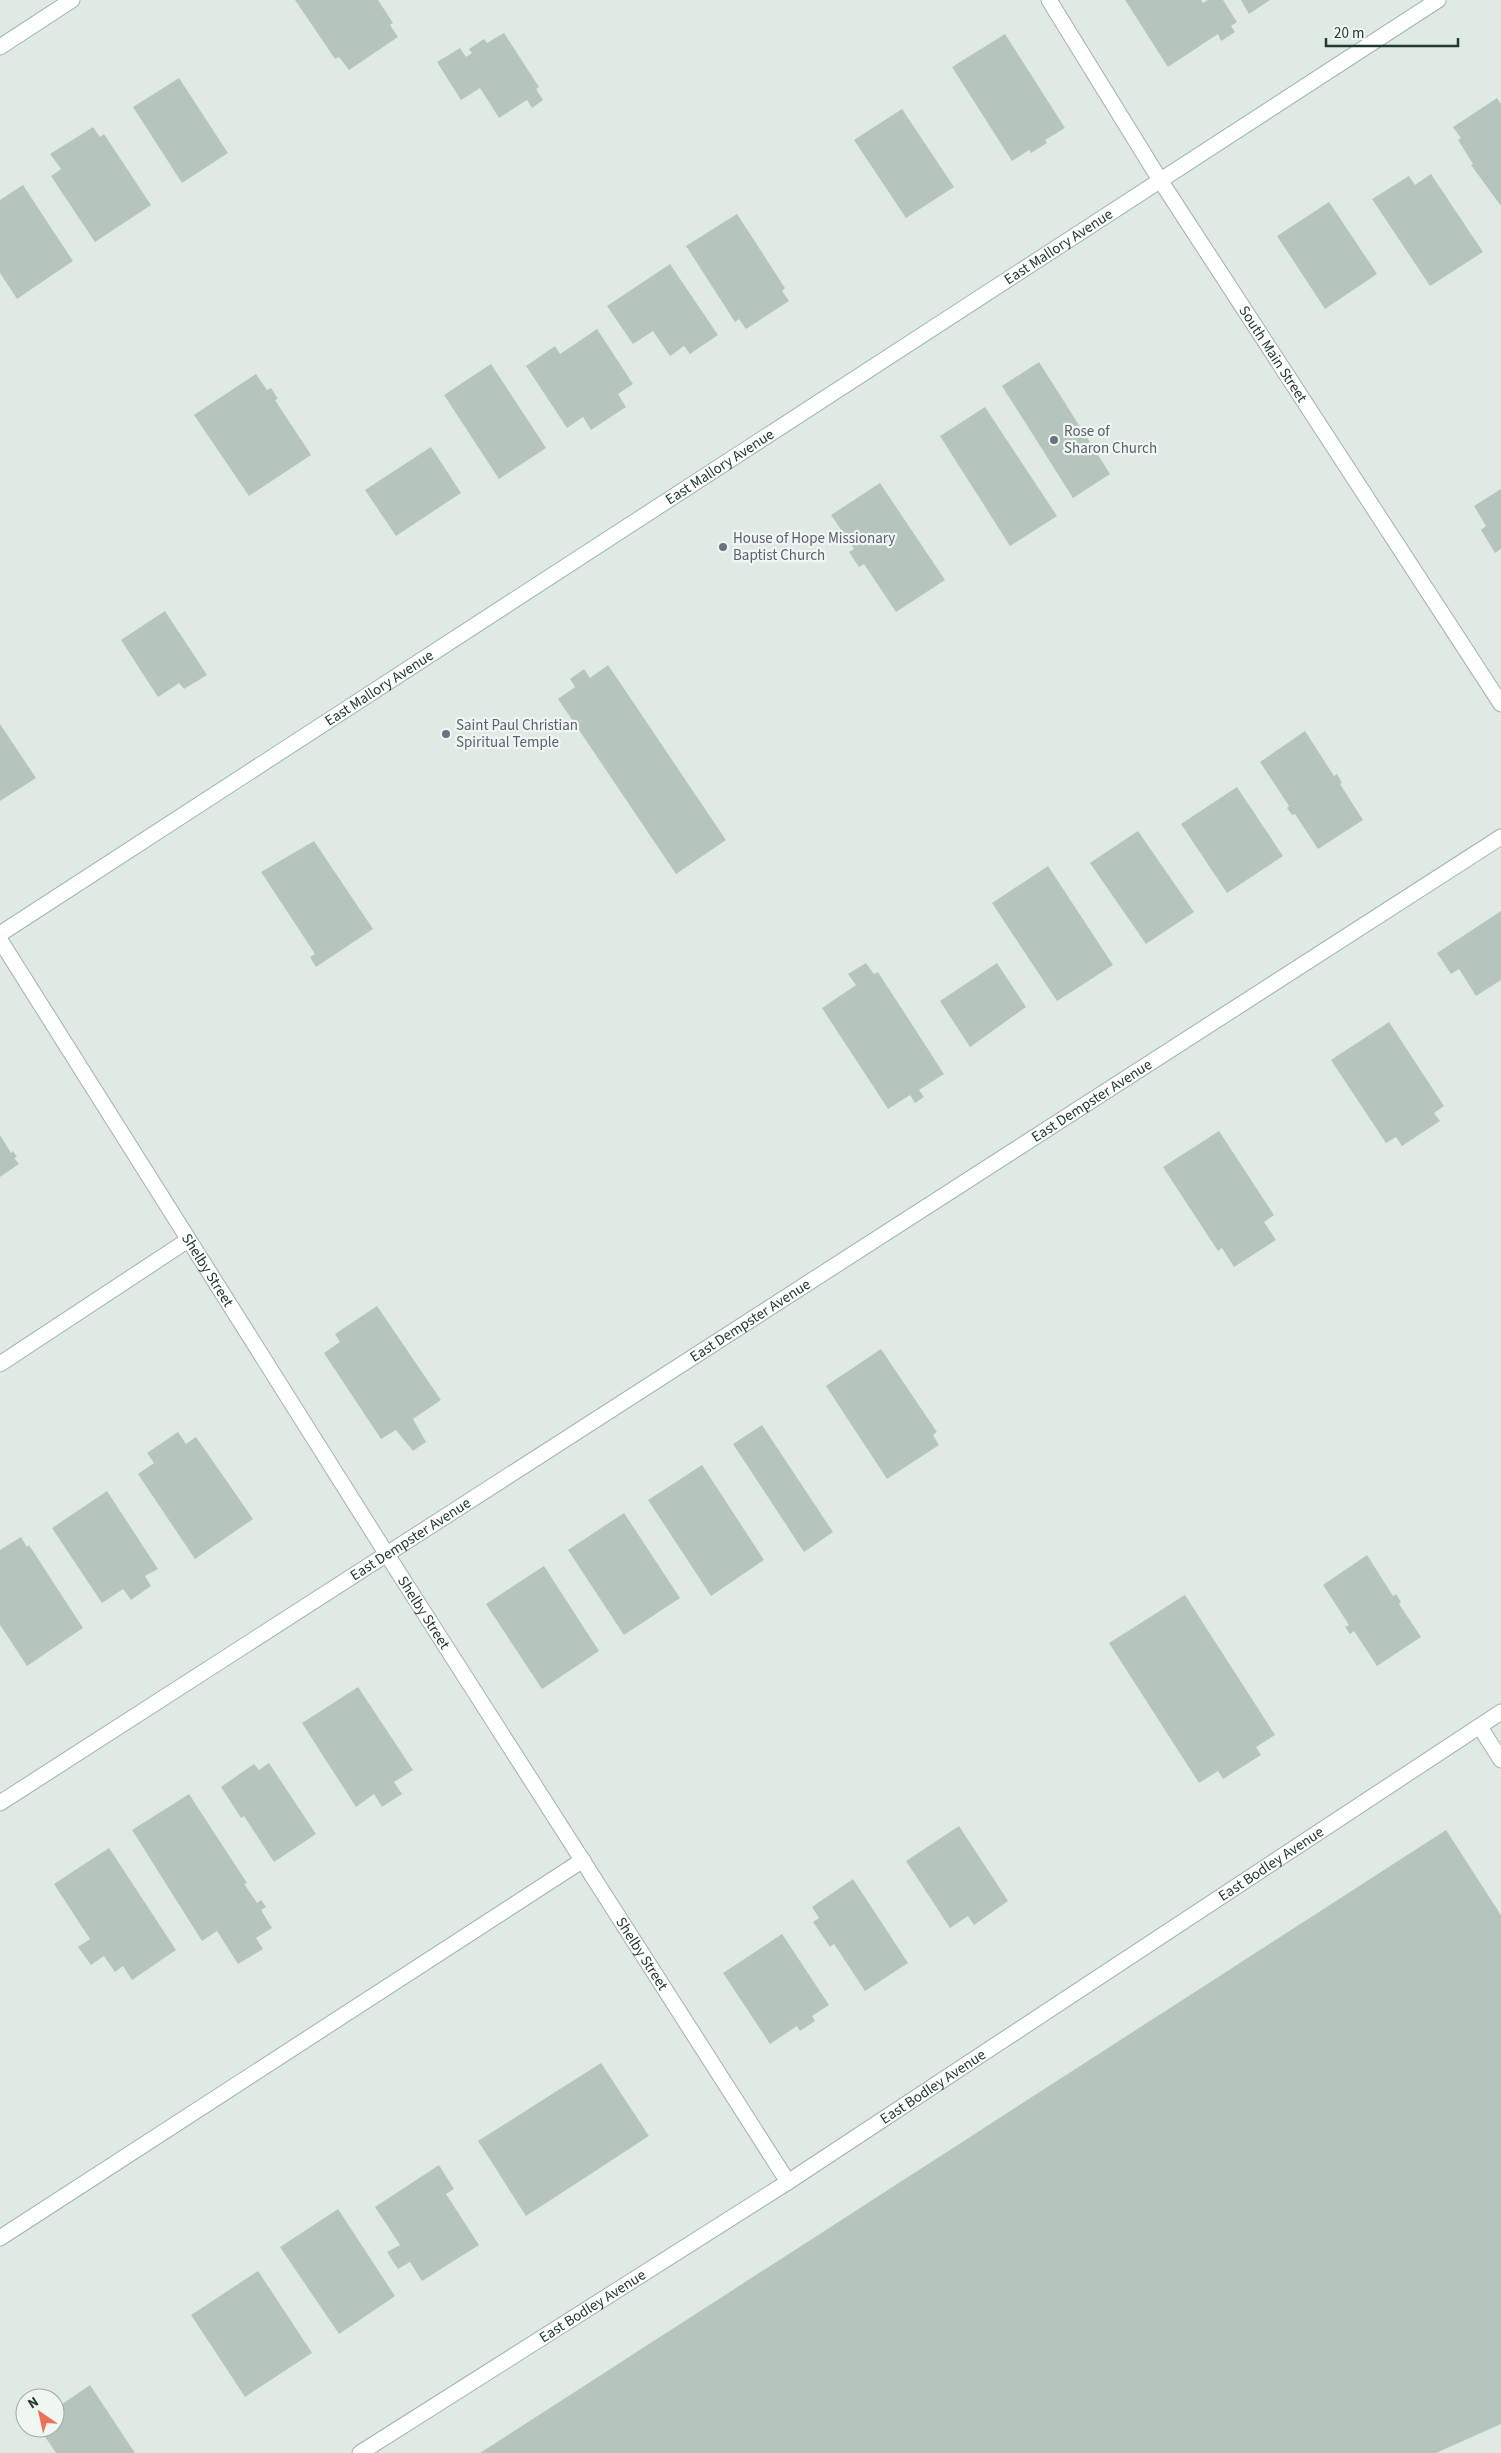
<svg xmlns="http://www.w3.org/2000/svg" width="1501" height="2453" viewBox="0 0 1501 2453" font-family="'Source Sans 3',sans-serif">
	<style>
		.building { fill: #b5c5bd }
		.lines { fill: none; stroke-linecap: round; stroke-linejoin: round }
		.lane-casing { stroke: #a3b2ab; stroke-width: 17 }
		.street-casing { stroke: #a3b2ab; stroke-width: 17 }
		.secondary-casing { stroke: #9fb6ab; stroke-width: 17 }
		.lane { stroke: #fff; stroke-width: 15 }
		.street { stroke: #fff; stroke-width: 15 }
		.secondary { stroke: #fff; stroke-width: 15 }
		.worship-dot { fill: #6b7280; stroke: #f0f7f3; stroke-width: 2 }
		.labels { text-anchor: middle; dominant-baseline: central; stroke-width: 4.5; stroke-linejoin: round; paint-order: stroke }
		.street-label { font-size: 15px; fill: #213a31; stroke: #f0f7f3 }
		.worship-label { font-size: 15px; fill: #5b616d; stroke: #f0f7f3; text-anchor: start }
	</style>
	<rect width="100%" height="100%" fill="#e0eae5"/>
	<path class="building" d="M295,0h83l15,23 -3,2 8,12 -49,33 -10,-13 -4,2z
		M1125,0h76l2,3 5,-3h15l14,22 -6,4 4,6 -14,9 -3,-7 -50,33z
		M1241,0h29l-21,14z
		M504,33l35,54 -3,2 7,11 -11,8 -5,-8 -28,18 -19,-30 -19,12 -24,-38 23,-14 6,9 6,-4 -3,-4 15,-10 3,4z
		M1005,34l60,94 -20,12 2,3 -16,10 -2,-3 -17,11 -60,-94z
		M179,78l49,75 -46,30 -49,-76z
		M1497,98l4,6v102l-30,-41 2,-1 -15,-24 3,-2 -8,-11z
		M902,109l52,78 -48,31 -52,-78z
		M93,127l7,10 4,-3 47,71 -56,37 -44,-66 10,-7 -11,-15z
		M1431,174l52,78 -53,34 -58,-87 37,-23 6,9z
		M23,185l50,76 -56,38 -17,-26v-73z
		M1329,202l48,72 -52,35 -48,-73z
		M737,214l48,74 -3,3 7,10 -43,28 -7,-10 -4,3 -49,-76z
		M670,264l48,71 -28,19 -6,-8 -14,10 -17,-25 -20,13 -26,-38z
		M597,329l36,55 -15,10 8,13 -35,23 -8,-13 -16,11 -41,-62 29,-20 5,8z
		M1039,362l71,112 -37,24 -71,-112z
		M491,364l55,84 -47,31 -55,-84z
		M256,374l11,16 4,-2 7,11 -3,1 36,55 -62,41 -55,-81z
		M985,407l72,109 -47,30 -70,-110z
		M431,447l30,46 -65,43 -31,-46z
		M880,483l65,97 -49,32 -32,-48 -5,3 -10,-15 5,-3 -23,-34z
		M1501,489v60l-6,4 -14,-23 5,-4 -12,-20z
		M165,611l42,64 -23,14 -5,-6 -21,14 -37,-57z
		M608,665l118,175 -50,34 -118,-175 17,-12 -5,-8 14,-10 6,9z
		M0,724l36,54 -36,23z
		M1305,731l29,45 3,-2 5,9 -2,1 23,36 -45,29 -23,-35 -3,1 -5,-7 2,-2 -29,-44z
		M1237,787l46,69 -56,37 -46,-69z
		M1138,831l56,81 -48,32 -56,-81z
		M314,841l59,88 -57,38 -6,-10 5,-3 -54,-82z
		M1048,866l65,99 -56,36 -65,-98z
		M1501,911v69l-25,16 -17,-27 -8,5 -14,-21z
		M866,963l8,11 4,-2 66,102 -25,16 5,7 -9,6 -5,-8 -22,14 -66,-101 34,-23 -8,-11z
		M997,963l29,44 -56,40 -30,-46z
		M1389,1022l55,84 -10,7 6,8 -38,25 -6,-9 -10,6 -55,-83z
		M1219,1131l55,84 -10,7 12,18 -42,27 -12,-19 -4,3 -55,-84z
		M0,1135l11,18 2,-2 4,6 -3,1 5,6 -19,13z
		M377,1306l64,94 -28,19 13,23 -13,9 -17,-21 -15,9 -57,-86 16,-11 -5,-8z
		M881,1349l56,83 -4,3 6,10 -52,34 -61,-93z
		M762,1425l71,107 -29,20 -71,-108z
		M178,1432l8,12 10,-7 57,82 -58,40 -57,-85 16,-11 -7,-10z
		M702,1465l62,95 -53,36 -63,-96z
		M107,1491l51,78 -13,7 6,10 -20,14 -8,-11 -21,14 -50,-75z
		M624,1513l56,85 -56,37 -56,-85z
		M21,1537l6,10 2,-2 54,83 -56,38 -27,-41v-75z
		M1367,1555l26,41 3,-2 5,8 -2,2 22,33 -44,29 -23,-35 -4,3 -5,-7 4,-2 -26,-40z
		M544,1566l55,85 -57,38 -56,-85z
		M1185,1595l90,140 -19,12 5,8 -38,24 -5,-8 -19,12 -90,-140z
		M358,1687l55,83 -19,12 8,12 -20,13 -8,-13 -18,13 -54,-84z
		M269,1763l47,71 -42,28 -30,-46 -3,2 -20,-31 33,-23 5,6z
		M189,1794l58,89 -3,1 13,19 4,-3 5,7 -5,3 11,18 -16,10 7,11 -25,15 -21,-33 -15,10 -70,-111z
		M959,1826l49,75 -34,24 -6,-9 -18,12 -44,-67z
		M1446,1830l55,85v509l-65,29h-956z
		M109,1848l67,102 -44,30 -9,-14 -8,6 -11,-16 -13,9 -13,-18 12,-8 -36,-55z
		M853,1879l55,84 -43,28 -31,-47 -4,3 -17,-25 6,-4 -7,-11z
		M782,1934l47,71 -17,11 3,5 -15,10 -3,-5 -27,18 -47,-71z
		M601,2063l48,73 -123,80 -48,-75z
		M439,2165l15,24 -8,5 33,51 -57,36 -12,-19 -12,7 -11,-17 13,-7 -25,-38z
		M338,2209l57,87 -56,38 -59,-87z
		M258,2271l54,82 -67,44 -54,-82z
		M90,2385l45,68h-79l-17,-25h16v-19z"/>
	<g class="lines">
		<g class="lane-casing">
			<path id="lane" d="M0,1364l188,-124
				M1480,1727l21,33
				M0,2238l583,-378"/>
		</g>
		<g class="street-casing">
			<g id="street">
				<path id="s1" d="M1049,0l111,180 341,524"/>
				<path d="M0,47l72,-47"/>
				<path id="s2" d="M0,940l386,613 402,629"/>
				<path id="s3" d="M0,1803l1501,-966"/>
				<path id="s4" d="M360,2453l428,-271 713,-470"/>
			</g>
		</g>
		<g class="secondary-casing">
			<g id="secondary">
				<path id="s5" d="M0,934l1438,-934"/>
			</g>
		</g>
		<use href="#lane" class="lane"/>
		<use href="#street" class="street"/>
		<use href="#secondary" class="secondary"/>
	</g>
	<g class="worship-dot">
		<circle cx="1054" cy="440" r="5"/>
		<circle cx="723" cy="547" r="5"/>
		<circle cx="446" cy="734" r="5"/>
	</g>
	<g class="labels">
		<g class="street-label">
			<text stroke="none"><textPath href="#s5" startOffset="1262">East Mallory Avenue</textPath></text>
			<text stroke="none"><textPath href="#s1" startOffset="419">South Main Street</textPath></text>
			<text stroke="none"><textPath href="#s5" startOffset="858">East Mallory Avenue</textPath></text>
			<text stroke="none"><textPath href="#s5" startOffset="452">East Mallory Avenue</textPath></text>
			<text stroke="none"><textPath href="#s3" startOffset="1298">East Dempster Avenue</textPath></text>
			<text stroke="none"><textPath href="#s2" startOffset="390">Shelby Street</textPath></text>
			<text stroke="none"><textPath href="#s3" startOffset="892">East Dempster Avenue</textPath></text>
			<text stroke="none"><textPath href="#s3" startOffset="488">East Dempster Avenue</textPath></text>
			<text stroke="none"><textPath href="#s2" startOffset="795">Shelby Street</textPath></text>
			<text stroke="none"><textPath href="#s4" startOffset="1085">East Bodley Avenue</textPath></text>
			<text stroke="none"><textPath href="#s2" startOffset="1200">Shelby Street</textPath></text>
			<text stroke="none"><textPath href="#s4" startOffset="680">East Bodley Avenue</textPath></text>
			<text stroke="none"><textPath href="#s4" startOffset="275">East Bodley Avenue</textPath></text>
		</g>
		<g class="worship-label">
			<text x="1064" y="431">Rose of<tspan x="1064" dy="17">Sharon Church</tspan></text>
			<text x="733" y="538">House of Hope Missionary<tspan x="733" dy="17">Baptist Church</tspan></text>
			<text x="456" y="725">Saint Paul Christian<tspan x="456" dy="17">Spiritual Temple</tspan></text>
		</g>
	</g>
	<g transform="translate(40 2413) rotate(326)"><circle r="24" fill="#f0f7f3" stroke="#9daba5"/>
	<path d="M0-4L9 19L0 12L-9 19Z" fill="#ed705b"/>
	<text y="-8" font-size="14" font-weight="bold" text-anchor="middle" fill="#213a31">N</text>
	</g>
	<path d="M1326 38v8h132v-8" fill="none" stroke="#213a31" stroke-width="2.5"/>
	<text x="1334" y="38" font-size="15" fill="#213a31" stroke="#f0f7f3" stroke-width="4" paint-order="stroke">20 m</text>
</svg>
